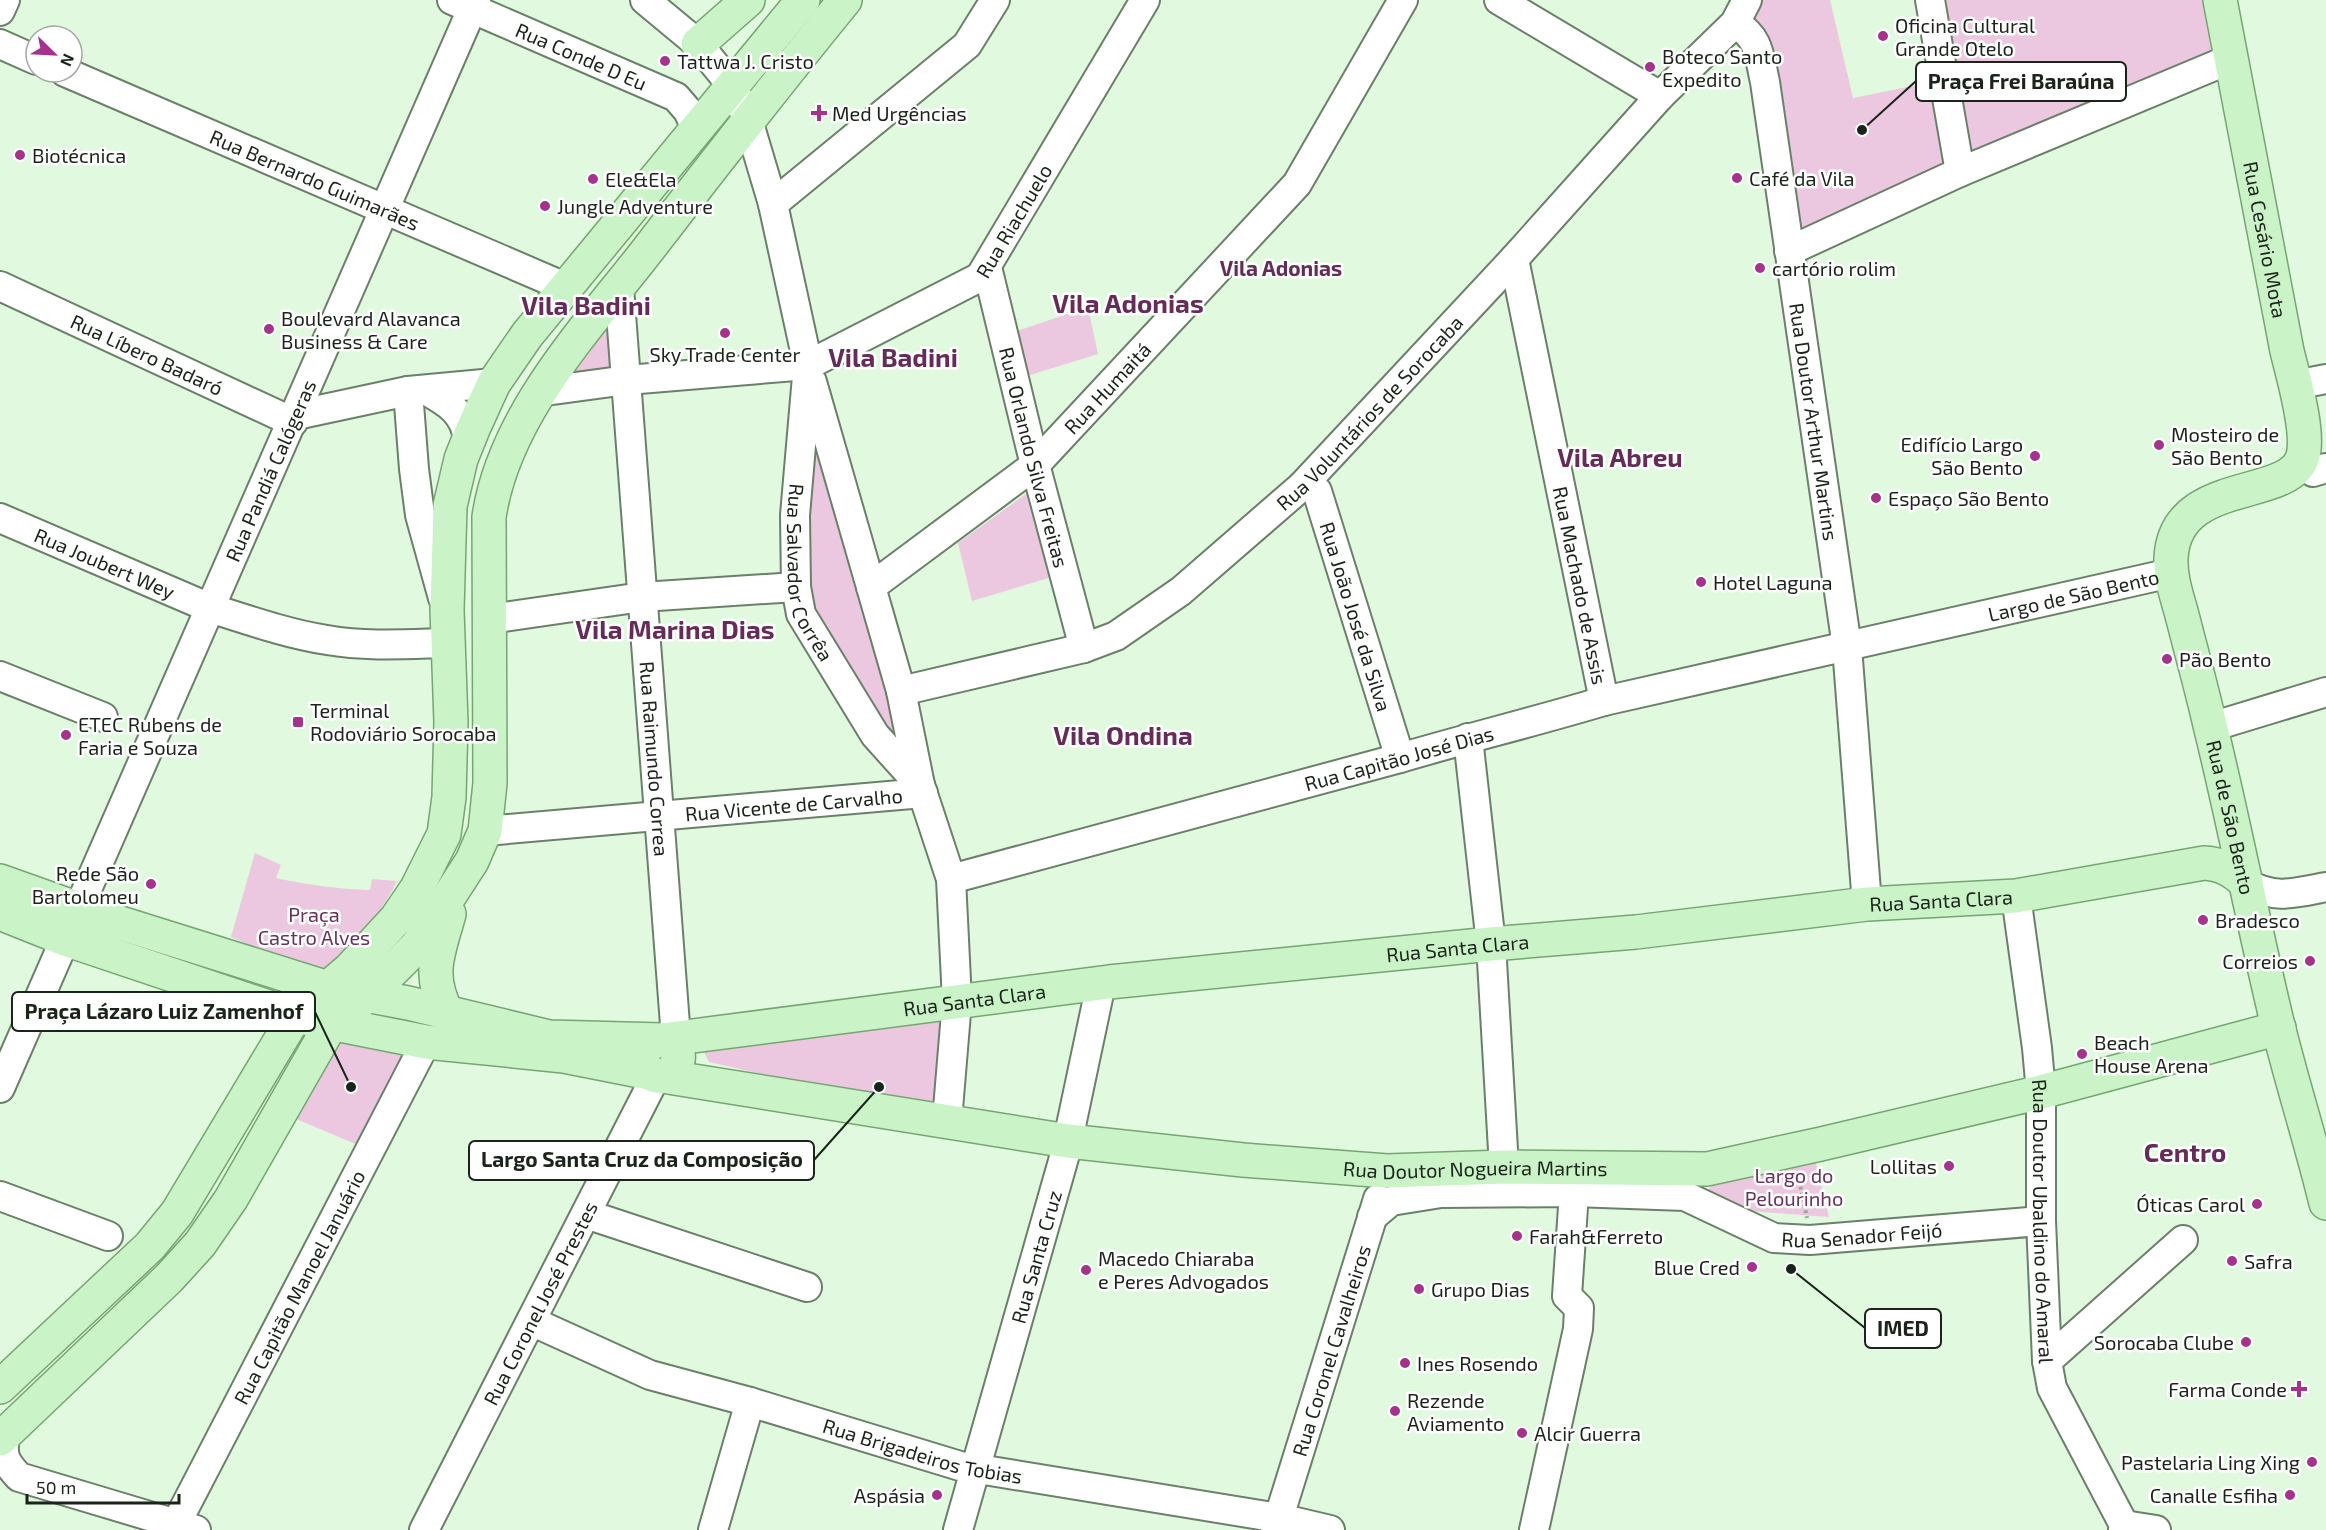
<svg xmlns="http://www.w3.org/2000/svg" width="2326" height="1530" viewBox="0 0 2326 1530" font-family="'Exo 2',sans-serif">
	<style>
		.green { fill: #ebc8df }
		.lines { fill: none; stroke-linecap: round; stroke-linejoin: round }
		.minor-casing { stroke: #6a8068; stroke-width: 32 }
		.major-casing { stroke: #75a672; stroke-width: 36 }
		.path { stroke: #99ab97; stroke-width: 4; stroke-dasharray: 3 3; stroke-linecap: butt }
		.minor { stroke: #fff; stroke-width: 28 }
		.major { stroke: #caf4c7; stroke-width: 33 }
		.poi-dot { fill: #a6328b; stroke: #fff; stroke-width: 2 }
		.labels { text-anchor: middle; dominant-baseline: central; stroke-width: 5; stroke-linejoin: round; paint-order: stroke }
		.poi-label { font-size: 20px; fill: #1b241a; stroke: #fff; text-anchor: start }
		.street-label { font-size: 20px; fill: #1b241a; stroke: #fff }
		.park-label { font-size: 20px; fill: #69325b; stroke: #fff }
		.neighbourhood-label { font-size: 21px; font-weight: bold; fill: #662c57; stroke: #fff }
		.district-label { font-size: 26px; font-weight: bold; fill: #662c57; stroke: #fff }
		.leader { fill: none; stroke: #1b241a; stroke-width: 2 }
		.callout-dot { fill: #1b241a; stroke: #fff; stroke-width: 2 }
		.callout { fill: #fff; stroke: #1b241a; stroke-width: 2 }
		.callout-label { font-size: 21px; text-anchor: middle; font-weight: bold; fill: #1b241a }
	</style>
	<rect width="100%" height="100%" fill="#e1f9de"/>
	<path class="green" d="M1756,0h74l23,98 84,-17 14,81 -149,74 -54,-222z
		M1938,0h273l6,50 -246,111z
		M1088,307l10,47 -71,22 -10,-45z
		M607,319l11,56 -65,7z
		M812,417l95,332 -12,1 -89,-138z
		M1030,491l22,86 -80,24 -14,-58z
		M255,853l26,12 -5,13c32,7 62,11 94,12l2,-11 25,2c-17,34 -43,66 -75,88l-49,-14 -42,-18z
		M942,1013l-7,100 -226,-51 -6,-12z
		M339,1035l69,17 -43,96 -76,-32z
		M1814,1155l15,62 -81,-6 -41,-21 17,-14z"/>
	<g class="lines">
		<g class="minor-casing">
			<g id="minor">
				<path id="s1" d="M452,0l224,97 12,14 8,17"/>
				<path id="s2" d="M645,0l53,44 35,43 15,33 25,84 35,161 -13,150 1,72 5,27 74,121 45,50 31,94 6,122 -10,120"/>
				<path d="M1499,0l161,96"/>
				<path d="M1930,0l30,172"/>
				<path d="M0,11l5,-11"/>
				<path id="s3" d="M1735,23c25,15 24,33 30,59l82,565 20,257"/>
				<path d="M0,44l36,16"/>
				<path id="s4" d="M65,72l500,215"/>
				<path d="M773,204l194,-159 28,-45"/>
				<path d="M1789,251l171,-79 261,-109 8,3 4,4"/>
				<path id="s5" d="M1514,259l90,442"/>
				<path id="s6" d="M987,267l45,186 52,195"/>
				<path id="s7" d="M0,286l293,136"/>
				<path id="s8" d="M619,288l58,763"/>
				<path d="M812,382l89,309 19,94"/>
				<path d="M2295,385l31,-6"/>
				<path d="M425,390c22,12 41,23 43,51"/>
				<path d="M408,391l6,78 6,46 23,83"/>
				<path id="s9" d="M538,392l89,-12 181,-15 172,-88 165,-277"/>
				<path d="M296,415l112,-24 86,-8"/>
				<path d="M2313,472l13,-4"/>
				<path id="s10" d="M1302,486l10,1 5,4 83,267"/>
				<path id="s11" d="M0,518l210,90c38,12 78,26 117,32 40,7 81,4 121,3"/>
				<path id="s12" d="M871,587l164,-122 262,-281 106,-184"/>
				<path d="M490,619l152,-22 154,-10"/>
				<path d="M0,676l103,41"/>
				<path id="s13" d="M901,691l183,-43 32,-12 65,-45 121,-105 212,-227 146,-163 75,-73 12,-23"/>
				<path d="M2211,727l115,-35"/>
				<path d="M1468,738l23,206 13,223"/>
				<path id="s14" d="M485,831l438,-38"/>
				<path id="s15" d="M951,879l449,-121c68,-20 137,-37 204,-57l567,-128"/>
				<path d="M2246,883c29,17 49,10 80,4"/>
				<path id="s16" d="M2016,896l21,152 4,44v129l6,140 5,27 72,137 -1,5"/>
				<path id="s17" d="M0,1088l476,-1088"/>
				<path d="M0,1196l108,40"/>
				<path d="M586,1214l221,73"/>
				<path id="s18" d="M1372,1217l19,-16 50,-8 133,-1 111,4 89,42 36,2 231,-19"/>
				<path id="s19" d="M531,1321l119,54 100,27 210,64 319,52 51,12"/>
				<path d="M2047,1361l136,-121"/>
				<path d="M5,1435c-3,21 -1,26 14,42l177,53"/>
				<path d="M2124,1525l32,5"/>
				<path id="s20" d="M167,1530l9,-6 250,-482"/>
				<path id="s21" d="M424,1530l232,-454"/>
				<path d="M713,1530l37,-128"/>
				<path id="s22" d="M958,1530l107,-376 33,-156v-10l-3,-4"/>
				<path id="s23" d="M1275,1530l103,-331"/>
				<path d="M1534,1530l44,-201 1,-21 -12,-12 7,-104"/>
			</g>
		</g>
		<g class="major-casing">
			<g id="major">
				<path id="s24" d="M2220,0l67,351c6,25 24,84 15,108 -16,42 -127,18 -131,99 -1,21 7,41 12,61 9,35 19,71 27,106 23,93 41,187 63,280 15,66 37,132 53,198"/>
				<path d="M698,44l50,-44"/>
				<path d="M0,881l101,36 227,71 80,15 141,34 113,3c38,10 0,56 -17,27 -7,-11 1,-22 12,-27"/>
				<path d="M0,913l65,26 230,77 131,26 138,14 86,17"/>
				<path d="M447,1013c-20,-39 -9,-59 2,-99"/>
				<path id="s25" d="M662,1040l447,-58 382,-38 145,-12 231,-28 149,-8 188,-33c18,1 30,8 42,20"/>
				<path id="s26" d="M662,1076l406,65 175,19 144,11 117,-4 203,2 114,-25 220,-52 238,-64"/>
				<path d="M0,1387l150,-141 27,-33 118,-197 55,-47 46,-50 21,-31 27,-54 5,-37 2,-75 -4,-112 3,-104 11,-47 12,-30 21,-46 33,-48 276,-335"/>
				<path d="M0,1439l169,-161 31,-34 31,-45 100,-175 37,-29 49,-49 55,-85 13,-30 5,-48 -1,-266c15,-103 100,-191 161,-270 64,-83 129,-166 195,-247"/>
			</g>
		</g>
		<path class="path" d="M1798,1175l9,43"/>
		<use href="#minor" class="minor"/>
		<use href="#major" class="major"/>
	</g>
	<g class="poi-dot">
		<circle cx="1883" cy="36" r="6"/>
		<circle cx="665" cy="61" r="6"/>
		<circle cx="1650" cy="67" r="6"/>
		<path d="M816 104h6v6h6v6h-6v6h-6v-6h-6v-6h6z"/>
		<circle cx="20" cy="155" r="6"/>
		<circle cx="1737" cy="178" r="6"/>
		<circle cx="593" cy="179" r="6"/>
		<circle cx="545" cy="206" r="6"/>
		<circle cx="1760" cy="268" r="6"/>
		<circle cx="269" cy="329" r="6"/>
		<circle cx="725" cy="333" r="6"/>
		<circle cx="2159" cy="445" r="6"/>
		<circle cx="2035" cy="456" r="6"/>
		<circle cx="1876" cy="498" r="6"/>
		<circle cx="1701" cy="582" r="6"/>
		<circle cx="2167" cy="659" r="6"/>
		<rect x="292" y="716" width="12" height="12" rx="3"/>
		<circle cx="66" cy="735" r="6"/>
		<circle cx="151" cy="884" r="6"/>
		<circle cx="2203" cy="920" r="6"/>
		<circle cx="2310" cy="961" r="6"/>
		<circle cx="2082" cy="1054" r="6"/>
		<circle cx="1949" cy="1166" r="6"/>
		<circle cx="2257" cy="1204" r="6"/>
		<circle cx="1517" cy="1236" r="6"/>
		<circle cx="2232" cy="1261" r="6"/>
		<circle cx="1752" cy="1267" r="6"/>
		<circle cx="1086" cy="1270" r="6"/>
		<circle cx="1419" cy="1289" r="6"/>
		<circle cx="2246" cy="1342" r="6"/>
		<circle cx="1405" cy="1363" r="6"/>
		<path d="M2296 1380h6v6h6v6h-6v6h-6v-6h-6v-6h6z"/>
		<circle cx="1395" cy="1411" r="6"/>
		<circle cx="1522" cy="1433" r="6"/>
		<circle cx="2312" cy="1462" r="6"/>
		<circle cx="937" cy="1495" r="6"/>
		<circle cx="2290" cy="1495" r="6"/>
	</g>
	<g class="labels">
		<g class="poi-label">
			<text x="1895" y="25">Oficina Cultural<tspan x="1895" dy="23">Grande Otelo</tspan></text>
			<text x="1662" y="56">Boteco Santo<tspan x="1662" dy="23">Expedito</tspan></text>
			<text x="677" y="61">Tattwa J. Cristo</text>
			<text x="832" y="113">Med Urgências</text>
			<text x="32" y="155">Biotécnica</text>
			<text x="1749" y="178">Café da Vila</text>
			<text x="605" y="179">Ele&amp;Ela</text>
			<text x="557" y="206">Jungle Adventure</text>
			<text x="1772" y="268">cartório rolim</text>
			<text x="281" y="318">Boulevard Alavanca<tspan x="281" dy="23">Business &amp; Care</tspan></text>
			<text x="725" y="354" text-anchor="middle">Sky Trade Center</text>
			<text x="2171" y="434">Mosteiro de<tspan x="2171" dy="23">São Bento</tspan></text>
			<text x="2023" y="444" text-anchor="end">Edifício Largo<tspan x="2023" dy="23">São Bento</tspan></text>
			<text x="1888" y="498">Espaço São Bento</text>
			<text x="1713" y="582">Hotel Laguna</text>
			<text x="2179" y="659">Pão Bento</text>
			<text x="310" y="710">Terminal<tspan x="310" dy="23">Rodoviário Sorocaba</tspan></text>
			<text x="78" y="724">ETEC Rubens de<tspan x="78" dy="23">Faria e Souza</tspan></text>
			<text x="139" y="873" text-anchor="end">Rede São<tspan x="139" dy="23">Bartolomeu</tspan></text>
			<text x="2215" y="920">Bradesco</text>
			<text x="2298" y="961" text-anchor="end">Correios</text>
			<text x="2094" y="1042">Beach<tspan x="2094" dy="23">House Arena</tspan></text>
			<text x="1937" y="1166" text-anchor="end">Lollitas</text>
			<text x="2245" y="1204" text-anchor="end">Óticas Carol</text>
			<text x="1529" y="1236">Farah&amp;Ferreto</text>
			<text x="1098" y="1258">Macedo Chiaraba<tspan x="1098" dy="23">e Peres Advogados</tspan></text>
			<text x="2244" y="1261">Safra</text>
			<text x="1740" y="1267" text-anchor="end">Blue Cred</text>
			<text x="1431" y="1289">Grupo Dias</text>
			<text x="2234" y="1342" text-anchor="end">Sorocaba Clube</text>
			<text x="1417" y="1363">Ines Rosendo</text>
			<text x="2287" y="1389" text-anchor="end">Farma Conde</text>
			<text x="1407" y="1400">Rezende<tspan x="1407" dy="23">Aviamento</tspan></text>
			<text x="1534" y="1433">Alcir Guerra</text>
			<text x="2300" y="1462" text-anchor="end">Pastelaria Ling Xing</text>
			<text x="925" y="1495" text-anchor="end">Aspásia</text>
			<text x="2278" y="1495" text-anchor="end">Canalle Esfiha</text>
		</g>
		<g class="street-label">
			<text stroke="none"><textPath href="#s1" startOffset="141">Rua Conde D Eu</textPath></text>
			<text stroke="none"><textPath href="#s4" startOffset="272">Rua Bernardo Guimarães</textPath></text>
			<text stroke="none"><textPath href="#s9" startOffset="530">Rua Riachuelo</textPath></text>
			<text stroke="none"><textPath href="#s24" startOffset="244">Rua Cesário Mota</textPath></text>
			<text stroke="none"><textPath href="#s7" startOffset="162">Rua Líbero Badaró</textPath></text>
			<text stroke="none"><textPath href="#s12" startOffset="310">Rua Humaitá</textPath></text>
			<text stroke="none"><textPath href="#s13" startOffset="561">Rua Voluntários de Sorocaba</textPath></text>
			<text stroke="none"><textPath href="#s3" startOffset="412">Rua Doutor Arthur Martins</textPath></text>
			<text stroke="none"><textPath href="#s6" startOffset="196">Rua Orlando Silva Freitas</textPath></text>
			<text stroke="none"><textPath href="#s17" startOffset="674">Rua Pandiá Calógeras</textPath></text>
			<text stroke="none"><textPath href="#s11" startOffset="114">Rua Joubert Wey</textPath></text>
			<text stroke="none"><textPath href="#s2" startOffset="624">Rua Salvador Corrêa</textPath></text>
			<text stroke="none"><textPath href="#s5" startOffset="333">Rua Machado de Assis</textPath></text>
			<text stroke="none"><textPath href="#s15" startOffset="1158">Largo de São Bento</textPath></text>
			<text stroke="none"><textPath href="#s10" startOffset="148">Rua João José da Silva</textPath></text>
			<text stroke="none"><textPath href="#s15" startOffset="464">Rua Capitão José Dias</textPath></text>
			<text stroke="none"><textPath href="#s8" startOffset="472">Rua Raimundo Correa</textPath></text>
			<text stroke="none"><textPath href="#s14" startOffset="310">Rua Vicente de Carvalho</textPath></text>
			<text stroke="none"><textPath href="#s24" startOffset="910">Rua de São Bento</textPath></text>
			<text stroke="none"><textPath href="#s25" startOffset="1287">Rua Santa Clara</textPath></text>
			<text stroke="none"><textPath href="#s25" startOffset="801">Rua Santa Clara</textPath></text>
			<text stroke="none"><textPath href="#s25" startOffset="315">Rua Santa Clara</textPath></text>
			<text stroke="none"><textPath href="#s26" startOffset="820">Rua Doutor Nogueira Martins</textPath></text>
			<text stroke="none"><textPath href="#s16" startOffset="327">Rua Doutor Ubaldino do Amaral</textPath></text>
			<text stroke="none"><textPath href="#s18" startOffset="506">Rua Senador Feijó</textPath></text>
			<text stroke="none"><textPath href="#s22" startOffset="284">Rua Santa Cruz</textPath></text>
			<text stroke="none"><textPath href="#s20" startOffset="278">Rua Capitão Manoel Januário</textPath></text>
			<text stroke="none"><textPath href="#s21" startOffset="255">Rua Coronel José Prestes</textPath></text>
			<text stroke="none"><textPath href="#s23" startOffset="188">Rua Coronel Cavalheiros</textPath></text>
			<text stroke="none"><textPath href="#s19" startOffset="414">Rua Brigadeiros Tobias</textPath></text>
		</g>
		<g class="park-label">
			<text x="314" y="914">Praça<tspan x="314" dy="23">Castro Alves</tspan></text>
			<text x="1794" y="1175">Largo do<tspan x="1794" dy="23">Pelourinho</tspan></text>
		</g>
		<g class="neighbourhood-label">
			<text x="1281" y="267">Vila Adonias</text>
		</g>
		<g class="district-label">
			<text x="1128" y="302">Vila Adonias</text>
			<text x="586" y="304">Vila Badini</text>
			<text x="893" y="356">Vila Badini</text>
			<text x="1620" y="456">Vila Abreu</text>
			<text x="675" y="628">Vila Marina Dias</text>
			<text x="1123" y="734">Vila Ondina</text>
			<text x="2185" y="1151">Centro</text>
		</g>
	</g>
	<path class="leader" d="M1862 130L1916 81M351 1087L315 1012M879 1087L814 1160M1791 1269L1865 1328"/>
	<g class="callout-dot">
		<circle cx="1862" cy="130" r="6"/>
		<circle cx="351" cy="1087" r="6"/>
		<circle cx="879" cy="1087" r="6"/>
		<circle cx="1791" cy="1269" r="6"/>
	</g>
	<g class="callout">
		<rect x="1916" y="62" width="210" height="39" rx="6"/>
		<rect x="12" y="992" width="303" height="39" rx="6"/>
		<rect x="469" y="1141" width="345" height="39" rx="6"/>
		<rect x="1865" y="1309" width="76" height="39" rx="6"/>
	</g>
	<g class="callout-label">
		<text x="2021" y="89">Praça Frei Baraúna</text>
		<text x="164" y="1019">Praça Lázaro Luiz Zamenhof</text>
		<text x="642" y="1167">Largo Santa Cruz da Composição</text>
		<text x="1903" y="1336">IMED</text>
	</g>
	<g transform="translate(54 54) rotate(114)"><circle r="28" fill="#ffffff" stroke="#a4a7a3" stroke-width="1.5"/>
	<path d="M0-4.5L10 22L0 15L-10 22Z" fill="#a6328b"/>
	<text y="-9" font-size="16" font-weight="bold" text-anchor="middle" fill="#1b241a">N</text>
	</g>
	<path d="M27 1494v9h152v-9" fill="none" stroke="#1b241a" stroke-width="3"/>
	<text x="36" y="1494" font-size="18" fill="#1b241a" stroke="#ffffff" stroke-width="4.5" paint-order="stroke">50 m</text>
</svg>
